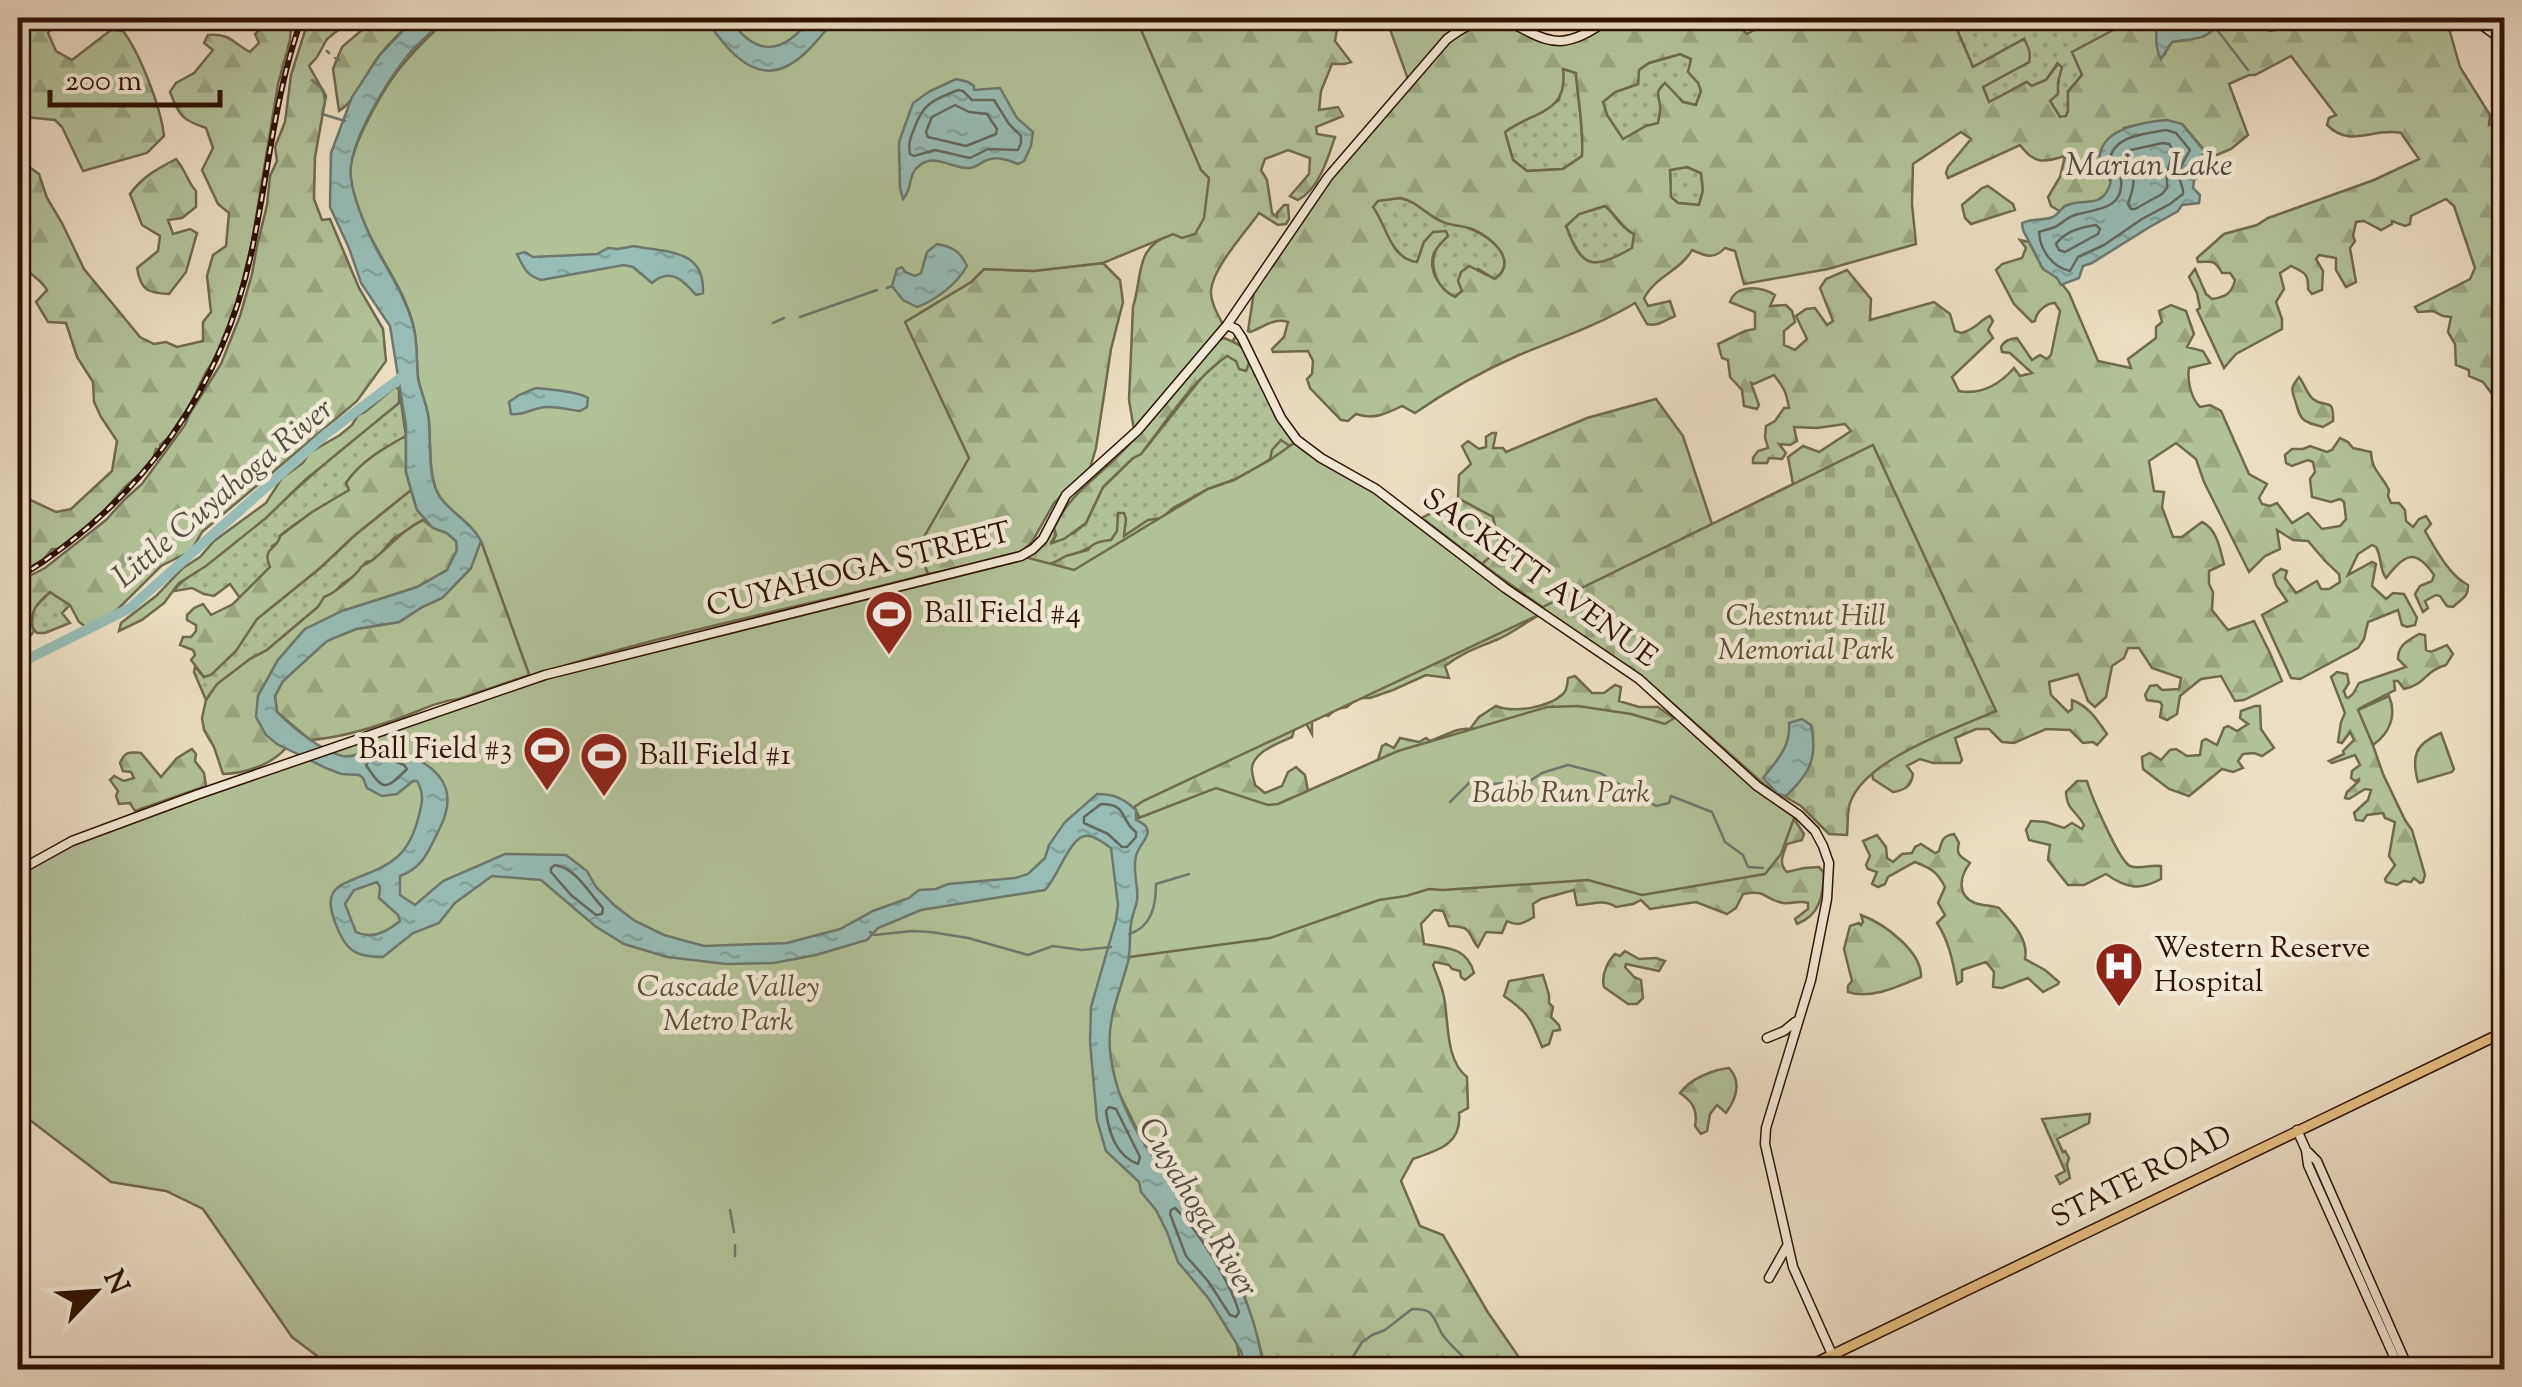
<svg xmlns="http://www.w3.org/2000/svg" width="2522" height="1387" viewBox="0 0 2522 1387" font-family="'Sorts Mill Goudy',serif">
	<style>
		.grass { fill: url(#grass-dots); stroke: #706a4e; stroke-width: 2.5 }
		.forest { fill: url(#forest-firs); stroke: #706a4e; stroke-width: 2.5; fill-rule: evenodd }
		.cemetery { fill: url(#cemetery-stones); stroke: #706a4e; stroke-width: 2.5 }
		.park { fill: #b2c298; stroke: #706a4e; stroke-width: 2.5 }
		.water { fill: url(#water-ripples); stroke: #6e786e; stroke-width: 2.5; fill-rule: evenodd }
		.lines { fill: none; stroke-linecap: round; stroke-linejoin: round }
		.shore { stroke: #63675c; stroke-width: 2.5 }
		.stream { stroke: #6e786e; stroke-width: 2.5 }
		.river { stroke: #98bcb6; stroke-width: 10 }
		.secondary-casing { stroke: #2e1203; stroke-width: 11 }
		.primary-casing { stroke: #2e1203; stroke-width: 12 }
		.secondary { stroke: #f2ead9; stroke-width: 8 }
		.primary { stroke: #e6bf82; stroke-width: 9 }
		.rail-casing { stroke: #2e1203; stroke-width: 6 }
		.rail { stroke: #f2ead9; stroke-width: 2.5; stroke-dasharray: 8; stroke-linecap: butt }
		.labels { text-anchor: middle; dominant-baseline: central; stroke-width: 9; stroke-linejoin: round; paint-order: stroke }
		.street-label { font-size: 30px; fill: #2e1203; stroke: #f2ead9 }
		.poi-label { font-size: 30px; fill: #2e1203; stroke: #f2ead9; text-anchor: start }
		.park-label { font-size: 30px; font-style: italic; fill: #5c5037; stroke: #f2ead9 }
		.water-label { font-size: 32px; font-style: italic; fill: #534e42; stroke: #f2ead9 }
	</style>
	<defs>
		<pattern id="grass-dots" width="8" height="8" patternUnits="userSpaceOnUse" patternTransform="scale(2.5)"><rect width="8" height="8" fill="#b2c298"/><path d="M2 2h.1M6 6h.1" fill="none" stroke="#99a681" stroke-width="1.8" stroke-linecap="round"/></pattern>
		<pattern id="forest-firs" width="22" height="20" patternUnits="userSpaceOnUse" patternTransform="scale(2.5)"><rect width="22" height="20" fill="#b2c298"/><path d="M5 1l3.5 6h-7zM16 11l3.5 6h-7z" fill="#99a681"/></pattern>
		<pattern id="cemetery-stones" width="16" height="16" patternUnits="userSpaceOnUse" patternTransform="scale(2.5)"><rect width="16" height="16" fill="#b2c298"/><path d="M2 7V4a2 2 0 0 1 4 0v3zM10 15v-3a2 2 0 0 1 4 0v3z" fill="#99a681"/></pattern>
		<pattern id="water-ripples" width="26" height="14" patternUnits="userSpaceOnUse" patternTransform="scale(2.5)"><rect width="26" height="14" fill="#98bcb6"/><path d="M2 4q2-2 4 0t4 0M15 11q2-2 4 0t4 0" fill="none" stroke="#83a19b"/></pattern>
	</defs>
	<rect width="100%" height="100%" fill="#ebdec4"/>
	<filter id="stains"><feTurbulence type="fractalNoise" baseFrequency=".002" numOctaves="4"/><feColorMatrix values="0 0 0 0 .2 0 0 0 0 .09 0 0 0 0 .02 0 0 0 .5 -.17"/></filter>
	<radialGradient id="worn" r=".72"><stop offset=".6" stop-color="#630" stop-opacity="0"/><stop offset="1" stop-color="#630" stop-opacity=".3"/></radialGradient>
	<path class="grass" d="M1952,18h140l24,5 -1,6 -33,46 -14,16v20l-2,5 -6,1 -10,-16c9,-12 11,-22 7,-37l-11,16 -15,6 -5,-4 -37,21 -6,-16 46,-25 -5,-23 -51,28z
		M1680,54l12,5 9,32 -5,14 -13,-3 -18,-18 -7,40 -12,2 -23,14 -16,-25 -4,-13 12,-10 23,-8v-14l11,-7z
		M1562,68l14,5c2,28 8,56 6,83l-19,13 -36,2 -14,-11 -8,-28c17,-13 37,-19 54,-32z
		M1687,167l14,6 2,17 -4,15 -21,-2 -7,-5 -1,-28z
		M1400,198c17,3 25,16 41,23 9,5 21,4 30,8 21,8 48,32 24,50l-17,-10 -15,21 -8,7c-19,-9 -27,-31 -18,-50l-13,-5 -7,21c-26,-5 -32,-37 -45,-57l6,-6z
		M1605,206c10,8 17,24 30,28l-2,14c-40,22 -50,22 -67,-22l13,-12z
		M1238,333l59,108c-25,17 -49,35 -78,44l-100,59c-17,-8 -35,8 -52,14 -29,12 -55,12 -87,14 35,-11 56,-10 74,-44l2,7 -4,6 22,-8 12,-10 17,-36 30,-29 8,-4 62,-78 16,-14z
		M400,395l6,41c-22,12 -45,25 -60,47l4,7c-23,16 -49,27 -70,46l-1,6 -7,4 -2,21 -30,31 -10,-14 -16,12 -10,-2 -12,-6 -18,3c8,-13 35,-27 48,-38 61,-48 114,-105 177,-150z
		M411,490l6,20 11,12 -5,-2 -30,19 -19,22 -8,1 -9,12 -15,10 -10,11 -65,55 -17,9 -34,27 -10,14 -12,-28 1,-5 9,10 42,-43 11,-15 63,-51 35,-33z
		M1458,498l35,18 8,32 -19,16 -60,-46z
		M50,592l20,13 -8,8 8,10 -25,10h-8l-5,-6 1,-18z
		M2090,1114l-1,9 -32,16 6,13 2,-1 4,7 -2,7 3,13 -10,6 -4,-8 9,-5 -23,-52z"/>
	<path class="forest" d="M18,18h81v5l-11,-4 -30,3 -10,11 8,18 16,9 39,-30 12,1c17,22 38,77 41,105l-17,17 -64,18 -21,-44 -7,-7 -30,-3 -7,5z
		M271,18h15l5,10 -1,12 -12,44 -26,158 -16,66 -21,51 -9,13 -17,35 -21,31 -8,7 1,4h-5l-3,10 -11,13 -17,15 -30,34 -37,28h-6l-9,11 -25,13v-77l2,-1 36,17 15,-3 41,-38 5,-30 -16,-24 -7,-15 -1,-20 -16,-25 -11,-34 -18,-1 -12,-20 11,-12c-7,-12 -20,-17 -29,-28v-103l21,15 8,24 15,25 22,46 56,68 14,7 12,-2 11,5 26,-6v-19l8,-10 -4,-36 6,-21 13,-9 3,-33 -11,-9 -16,-34 11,-22 -7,-20c-24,-8 -27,-12 -36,-36l6,-9 18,-10 19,-23 -9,-7 4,-8c22,-2 25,8 42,17l9,-9 -4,-9z
		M309,18h44l-26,21 -10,18 -8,9 17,30 -11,61 -1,42 8,21 8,-1 29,69 24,41 3,32 -29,40 -155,131 -11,19 -30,15 -43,43 -17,12 -15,6 -7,-5 -9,-17 -20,-13c-13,11 -23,22 -16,39l-16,21v-70l27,-14 61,-48 19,-21 17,-15 43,-59 4,-10 32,-51 19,-48 12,-42 5,-28 10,-41 3,-29 7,-15 -2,-14 10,-25 6,-47z
		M376,18h39c-13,13 -28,26 -39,42 -11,16 -21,41 -37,51l-6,-42 9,-22z
		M1126,18h213l-4,23 16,21 -7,2h-12l-11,27 -2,19 19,-3 5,9 -27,11 1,7 18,3c-7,21 -16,52 -37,63l-8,-4 19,-22 1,-16 -22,-8 -23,9 -4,11 6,10 5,33 5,4v-4l7,-8h4l1,14 -3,5 -8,1 -19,-12c-14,20 -45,53 -48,77 -1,12 8,27 14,38l-91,102 -5,-30 4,-93c10,-32 1,-61 40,-73l28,-63z
		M1349,18h110l-2,1 5,10 31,-11 47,20 22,3 49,-23h87l13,7 11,-7h9l16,16 10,-6 7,-10h188l21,49 51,-28c5,9 7,14 5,23l-46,25 6,15 38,-20 5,4 14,-6 12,-16 4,3 -4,15v12l-8,7 10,16 6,-1 2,-5v-19l14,-17 -10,-23 43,-23v-6l-23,-5h64l9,37 2,-8 5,-5 32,-6 13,-11 23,-7c18,9 34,21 48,0h158l14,49 30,48 -1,10 15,-9v277l-9,5 -12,-16 -14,-6v-6l-13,-5 -1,-21 -7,-12 3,-15 -8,-1 -10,-5 -15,1 -3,-5 55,-28 5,-11 -21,-62 -8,-7 -35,17 -1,8 -5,2 -13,-5v3l-11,6 -17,-9 -8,1 -3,14 2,5 -5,7 6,34 -10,5 -10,-17v-12l-17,-3 -3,4 7,12 -1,19 -10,4 -4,-5c1,-15 -4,-17 -17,-23l-11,7 4,16 -8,13 6,17v10l-46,25 -12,14 -27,-58 3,-2 -3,-15 -8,-16 6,-8 11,25 6,5c13,-2 20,-5 23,-19l-5,-7h-8c-8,-14 -9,-11 -24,-11l-1,-4 27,-24 33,-9 11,-7 106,-38 45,-21 -18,-26c-28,-6 -50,16 -74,-8l2,-7 7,-3 -45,-59 -36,19h-6l-20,9 19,51 -17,14 -19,8 -12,20 -8,3 -4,-3 3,-10 14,-16 -23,-27 -23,-3 -35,7 -26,34 5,11 8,6 -2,13 -14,10 -30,4 -4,6 -10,-6 -3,-9 12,-20 5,-21c-22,7 -31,8 -45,-11l-72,33 -2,-5 2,-6 23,-28 -10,-7 -48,32 -1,40 4,40 -88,25 -84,15 -9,-33 -10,-3c-11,12 -20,8 -33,2 -12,21 -36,26 -48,48l4,8 22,-5 5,15c-9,4 -18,11 -28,8l-12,-21c-36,22 -77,36 -116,52 -36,16 -71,35 -104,58l-13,-7c-16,8 -29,14 -46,8l-8,7 -7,-1 -31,-32 -3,-9 5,-5 1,-13 -5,-10 -35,1 -1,-3 12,-12 4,-15c-14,-5 -26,6 -38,10l-2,-1 7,-46 61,-92 108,-129 -14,-40c-30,10 -34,4 -61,-6zM1680,54l11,5 -3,13 10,11 3,8 -5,14 -13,-3 -18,-19c-10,9 -7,11 -5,22 1,6 -1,13 -2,18l-12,3 -23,13 -16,-24 -4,-13 12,-10 23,-8 1,-14 10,-7zM1563,69l13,4c2,28 8,56 6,83l-19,13 -36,2 -14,-11 -8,-28c28,-21 64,-18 58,-63zM1687,167l14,6 2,17 -4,15 -21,-2 -7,-6 -1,-27zM1400,198c17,3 25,16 41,23 9,5 21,4 31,8 20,8 47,32 23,50l-26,-13 -8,6 -3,9 4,10 -7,6c-14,-6 -26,-25 -22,-41 2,-8 9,-14 15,-20l-2,-5 -13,1 -9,10 -7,20c-27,-3 -30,-36 -44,-55l5,-6zM1605,206c11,8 17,23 29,28l-2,14c-39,22 -50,22 -66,-22l13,-12z
		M176,159c9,10 11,22 20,32v16l-14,11 -14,2 5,14 17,-5 7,4 -11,39 -17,22c-21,-1 -28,-3 -32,-26l21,-17 2,-15 -18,-11 -12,-31c12,-17 27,-25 46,-35z
		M1988,186l25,18 2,6 -44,14 -6,-6 -3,-13 20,-17z
		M2020,240l9,2 12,23 16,13 12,15 29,68 33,7 -3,-9 28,-21v-11l6,-5 -3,-11 12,-6 15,6 8,23 -7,13 16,4 7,12 -21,5c-2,13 2,30 11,39l10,-2 11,6 28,63 18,10 -8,14 3,6 8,2 7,-3 15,20 16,-10 14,16 18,-3 6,-7 -2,-17 -4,-3 -9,3 -19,-5 -2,-18 5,-7 -2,-10 -5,-2 -16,6 -6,-3 -1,-8 7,-6h11l7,-3 17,6 5,-2 8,-12 8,4 5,6 18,4c1,20 10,21 18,38l-1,6 3,7h8l6,7 1,11 7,6 6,-8 7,-3 5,8 -6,7c11,19 24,44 43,54 1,12 -7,14 -15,22l-6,-1 -7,-10 -4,-1 -11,6 3,7 -5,4 -8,-18 5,-8 12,-5 2,-6c-20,-29 -30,-19 -48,3 -7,-9 -4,-21 -10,-31l-4,-2 -14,9 -10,21 24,-13 4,2 -4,22 14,13 7,-6 11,1 13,24 -2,7 -8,2 -5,-2 -4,-15 -30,12 -4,17 -6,9 -58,31 -9,-1 -29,-63 25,-14 -11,-16 -3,-10 8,-6 6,2 -2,7 11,15 21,-12 4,8h8l11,-7 -1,-8 -14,-13 -17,-20 -15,-1 -16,-10 3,19 -15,7 -16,16 -45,-90 -8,-23 -20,-16 -27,18 5,30 10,1 -2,15 11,30h9l20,-15c15,7 18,27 22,42l-15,7v13l4,8 -1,18 16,20 26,-9 15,30 13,30 -38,19 -9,1 -14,-25 -20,3 -21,17 -3,18 -10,6 -7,-3 2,-12 -2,-3 -13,-2 -2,-5 5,-9 7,-1 5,5 17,-1 2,-11 -29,-10 -13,-20h-11l-4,10 -12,8 -6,31 -11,10 -7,-6 -10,-27 -29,8 2,13 17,17 4,-3v-9c18,7 25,20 35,34l-10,11 -4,-3 -10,1 -13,-13 -24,-1 -32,14 -12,-1 -13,-13h-13l-21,9 7,22 -2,3h-27l-13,-4 -13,7 6,8c-2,13 -8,16 -20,18l-20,-13 -3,-18 -145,-243 68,-34 -5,-27 15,-11 16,6 32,-21 -6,-7 -28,4 -23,-1 3,14 -7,4 -11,-1 7,9 -4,6 -13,-1 -2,5h-14v-5l5,-7 10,-3 -3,-11 1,-11 9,-5 9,-13h5c-3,-17 -5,-20 -15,-33l-20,9 -3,-1 8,22 -2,4 -13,-3 -2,-16 -12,-13 -2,-17 -6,-2 -4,-14 27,-13 10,-2v-17l-25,-10c6,-18 31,-16 45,-7l-5,11 16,-1 6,6 3,11 -11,9v14l11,5 12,-11 -11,-23 10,-7 9,-1 12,17 6,-4 -13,-33 6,-9 21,-9 24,29 -1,21 64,-18 16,12 5,17 6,2c17,-4 18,-13 29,-17l3,5 -5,9 5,8 -41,39 7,14c22,4 40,-6 55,-23l6,8 12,-3 -22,-20 -8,-1 -1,-5c4,-7 9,-8 16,-9l15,22 8,-5 7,4 4,-4 9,-44 -5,-8c-9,0 -19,9 -20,18l-3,1 -18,-18 -18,-34 6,-6 20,-6 4,-10z
		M1103,263l17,17 3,22 -12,47 -15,99 -6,20 -36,35 -22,39 -11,10 -28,10 -65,12 -12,-30 8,-7 -19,-215 66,-40 13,-13 49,2z
		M1224,338c16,6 32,15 22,33l-7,-2 -3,-8 -9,-5c-35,24 -60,65 -86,98l-8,4 -30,29 -17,36 -22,16 -12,4 4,-8 -2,-7c16,-35 41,-48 67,-75 34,-35 65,-74 97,-112z
		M2299,377c5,6 8,17 14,22 13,10 21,-3 20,22l-10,6c-22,-6 -22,-6 -28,-27 -4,-11 -4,-13 4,-23z
		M395,387l4,2v14l-94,77 -39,38 -60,48 -27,17 -15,20 -22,17 -23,11 2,-8 35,-27 27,-28 17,-11 14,-16 52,-38 16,-25 21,-15 6,-10 31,-18 12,-10 6,-10 7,-3z
		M1656,399l27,37 29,88 -150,77 147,134 -55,-48 -172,-123 18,-16 -7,-31 -35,-19 1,-23 12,-11 -9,-18 6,-5 11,8 7,-2v-10l6,-4h4l-3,15h10l3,4 81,-34z
		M406,436v36l5,18 -56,45 -35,33 -63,51 -21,32 -25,24 -7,2 -13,-17 4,-5 -2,-5 -13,-5 3,-8h8l5,-6v-6l-9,-5v-5l7,-7 9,-4 8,11 22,-11 37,-37c-9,-20 8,-17 10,-31l32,-24 37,-22 -3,-7c15,-22 38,-35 60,-47z
		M1281,440l257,176c-14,7 -28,19 -42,24 -19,8 -35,13 -51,26l4,12 -23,-3 -33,15 -23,8h-13l-10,9 -11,2 -8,7 -8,-4 -8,5v17l-8,-14 -8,4 -4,13c-13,6 -37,14 -40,30 -1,6 2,12 3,18l10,8 17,-7 6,-14 8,-5 9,8 3,16 70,-31 4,-14 4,-2 8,4 6,-10 19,4 7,-4 4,3c15,-5 27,-14 40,-12l9,-12 17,-11c18,7 52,2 67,-12 5,-5 4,-10 5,-16l7,-2 17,17h12l11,-8 6,2 -2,14 20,6h19l16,11 5,-3 55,51 62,47 -2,6 10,15 -2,6 -15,4c-4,10 -9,20 0,28l17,-4 15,-1 5,6c-1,23 -4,42 -27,51l-2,-5 13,-10v-6c-9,-3 -15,1 -25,0 -20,-4 -16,-14 -40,-9l-7,14 -9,6 -31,-12 -46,7 -9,-9 -8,4 -17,3c-13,-9 -25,-2 -39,-2l-3,-15 -33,9 -8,5 1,13c-10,6 -16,10 -27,4l-5,12 -16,-1 -8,15c-7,-7 -7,-19 -18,-20 -4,-1 -8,-1 -11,-1l-6,-15 -9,-1 -13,14 3,20c23,4 43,3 50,29l-9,7 -4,-3 -1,-6 -8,-2 -3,-4 -14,-3 -2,3c4,11 9,21 11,32 5,25 1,63 23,80l1,31 -9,5c3,31 -20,37 -46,46l-12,22 19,45 23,9 44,76 40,58 -264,1 -1,-15 -18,-61 -24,-44 -75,-104 -28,-57 -7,-34 -2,-26 21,-72 7,-139 3,-1 -11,-24 -82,-226 20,-11 22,-6c5,-8 14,-9 23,-10l6,-9 1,-18h6l2,6 -2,17 24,-16 14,-2 11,-10 35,-19 26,-9 36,-20 2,-10z
		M453,486l115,176 -109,37c-22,2 -41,13 -62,20 -28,10 -57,19 -87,21l-33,-28 -2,-16 8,-15 44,-41 29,-11 43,-7 23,-15 20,-9 29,-30z
		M423,520l10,8 14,5 9,8 1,9 -10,20 -30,17 -112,42 -27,31 -20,36 19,48 9,4c-15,17 -40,25 -63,26l-9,-27 -10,-17 -2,-12 4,-18 11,-16 33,-25 17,-9 51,-43 6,-10c8,-2 33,-22 37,-30 4,-3 10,-5 14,-9 16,-13 29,-29 48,-38z
		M2419,634l6,1 1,15 5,2 16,-7 6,9 -7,11c-22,6 -19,19 -42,24l-6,-8h-4l1,9 -35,18 23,66 22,46 7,10 13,45 -2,7 -3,1 -6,-5 -3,4 -8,-1 -6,4 -11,-3 -1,-3 10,-14 -6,-9 6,-34 -10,-4 -2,-5 -16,2 -4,6 -7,-1 -2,-7 14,-13 3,-10 -6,-1 -16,10 -4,-1 2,-6 12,-11v-2l-4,2 -4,-3 1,-7 8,-6 -5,-10 -23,8 -3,-2 15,-7 -1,-3 11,-11 -4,-8 -8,11 -4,-1 3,-20 4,-9 -14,-36 6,-5 10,2 2,9 -5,8 2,6 2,1 5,-4 6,-11 47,-16 -8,-8c0,-14 9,-18 21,-25z
		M2255,706h5l1,23 13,19 -12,8 -8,-3 -11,1 -5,7 5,7 -10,4 -11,-3 -33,27 -20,-7 -26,-20 -1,-12 8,-4 11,7 9,-10 6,-1 11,7 13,-1 2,-14 4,-2 11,6 7,-17 4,-2 9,5 11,-7 -8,-6 1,-7z
		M192,749l4,5 -1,7 9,12 2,13 -71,25 -5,-8 -11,1 -3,-8 2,-5 -8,-11 4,-4 10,5 10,-3 -3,-6 -8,-1 -3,-8c5,-12 9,-11 21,-10l20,24 16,-19z
		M2077,781h10c4,14 32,80 43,85 11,4 20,-2 31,0v13c-22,12 -35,9 -55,-5l-22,11h-16l-20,-25 2,-15 -21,-5 -3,-10 5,-9 15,1 18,6 8,-5 10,6 2,-4c-8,-15 -17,-14 -18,-33z
		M1954,834l5,9c-4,14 4,14 11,20 -11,14 -13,33 5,40 8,3 17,2 24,5 13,14 30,31 26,51l20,11 14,12 -1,2 -15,8 -15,-14 -26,10 -9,-1 1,-15 -8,-10 -24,8v11l-5,3c-4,-22 -8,-43 -20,-61l8,-8 -7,-12 7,-16c-8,-16 -15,-19 -30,-25l-27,15 -3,7 -7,3 -6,-3 5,-12 -9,-3 -2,-4 4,-9 -7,-15 14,-6 9,12 1,11 6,4 9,-8 10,-1 3,-6 6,-3 14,9 4,-2c3,-10 3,-15 15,-17z
		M1861,915c22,8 61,36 60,62 -22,9 -50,23 -73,15v-6l4,-5 -8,-32 6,-23 9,-3 2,2 2,-3z
		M1625,951l14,8 17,-1 9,3 -6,10 -33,-7 -1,3 9,10 7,3 2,18 -6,6h-9l-24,-17c-3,-11 3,-25 11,-33l5,2z
		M1543,975l6,20v8l4,4 -2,10 8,8 1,5 -7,1 -4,13 -7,3c-11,-28 -12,-33 -38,-51l5,-15z
		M1729,1068c13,14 7,31 -3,45l-9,-8 -7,9 -3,17 -6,3 -6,-8c3,-16 -2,-24 -15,-33 10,-14 32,-23 49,-25z"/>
	<path class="cemetery" d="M1873,445l123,266c-41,18 -131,48 -146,92 -3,10 -2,22 -3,32l-18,-1 -28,-28 -36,-21 -111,-98 -113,-79z"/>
	<path class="park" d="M449,18h687l65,152 8,8 -5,40 -9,16 -13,4 -9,-4 -70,29 -70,8 -49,-2 -13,13 -66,40 64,136 -45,79 -8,7 12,30c-132,35 -268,59 -398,103l-49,-136c-11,-20 -30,-27 -41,-44 -12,-17 -9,-53 -11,-75 -1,-16 -9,-30 -11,-45 -2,-18 0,-35 -5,-53 -10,-38 -35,-67 -50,-103 -5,-13 -11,-31 -13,-44 -3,-28 37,-95 56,-116 13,-16 28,-30 43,-43z
		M1386,18h71l4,11 -52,53z
		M1297,441l79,48 167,124 -400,188 -51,35 124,-48 52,17 10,-1 120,-53 149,-44 31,-1 53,8 34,10 14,-9 55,51 62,47 -15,41 -16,20 -123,21 -54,-15 -145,10 -14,-1 -23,7 -27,4 -109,38 -155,21 -12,17 7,171 101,116 17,37 14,70h-848l-6,-6 -55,4 -41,-31 -89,-128 -37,-18 -55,-9 -93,-71v-239l38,-23 489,-174 476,-119 53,14 134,-81 26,-9 36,-20z
		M2389,696c8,19 1,37 -16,49l-15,-35z
		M2441,733l13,36 -2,3 -34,10c-7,-26 -3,-38 23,-49z"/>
	<path class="water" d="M415,18h32c-13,12 -27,23 -39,37 -20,25 -62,91 -57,123 2,19 11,40 19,58 14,30 34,56 43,89 5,18 3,35 5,53 2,12 8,24 10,37 4,24 -2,62 12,82 12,17 30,24 41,44l-10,27 -29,30 -20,9 -23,15 -43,7 -29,12 -44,40 -8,15 2,16c18,17 41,37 65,44 16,3 30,-11 46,-8 9,1 21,7 29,11 32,17 38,40 22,71 -11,21 -15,37 -39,46v19l15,10 28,-24 62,-27 61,1 21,16 9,16 18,18 21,16 29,14 40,11 83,-3 53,-14 33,-18 36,-13 10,-8 17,-1 12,-5 67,-6 13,-4 17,-16 4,-13 16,-23 32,-28c17,0 26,4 39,16v10c25,10 3,22 0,36 -4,15 3,30 1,45 -2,8 -5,15 -6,23 -2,12 0,25 -3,38 -8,30 -21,56 -18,88 7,80 68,135 109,199 23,35 40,79 44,120h-18l-4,-18 -32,-52 -31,-37 -11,-30 -11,-22 -15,-18 -2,-10 -33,-31 -9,-31 -7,-78 1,-35 25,-87 2,-15 -7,-57c-6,-4 -14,-11 -22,-12 -18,-4 -31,42 -44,54l-124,20 -43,18 -11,12 -51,15 -42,8 -48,1 -59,-7 -43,-13 -29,-18 -54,-46 -49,-4 -37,27 -16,20 -26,10 -30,24c-10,0 -23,-1 -31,-7 -11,-8 -27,-44 -19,-57 4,-7 12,-10 19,-13 36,-15 55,-20 66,-61 4,-15 7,-24 -1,-38h-4l-16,13 -15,2 -15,-8 -4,-10 -4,-3 -18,-1 -15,-6 -49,-24 -11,-9 -10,-18 2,-21 20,-36 27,-31 37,-18 75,-24 30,-17 10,-20 -1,-9 -9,-8 -14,-5 -16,-18 -11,-38v-46l-16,-100 -29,-43 -12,-35 -19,-41 1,-54 21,-56 27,-41zM377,882l3,5 -1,11 19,17 2,6c-13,11 -28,19 -44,11l-11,-28 9,-14z
		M705,18h24c27,40 54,37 82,0h25c-14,16 -30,40 -51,49 -35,16 -63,-24 -80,-49z
		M2156,18h132c-18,28 -29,2 -49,0 -14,-2 -24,13 -35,18 -8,4 -23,4 -32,6l-11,17c-8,-15 -3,-26 -5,-41z
		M956,79l12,3 6,4v4l26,-2 17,30 16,14 -2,14 -7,15 -6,3c-10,-4 -20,-8 -31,-4 -8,3 -11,9 -21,8 -16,-1 -31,-14 -46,-3 -13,9 -7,24 -17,34l-3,-11 -1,-46 14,-39 17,-12z
		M2167,120l15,4 23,28 -14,15 -2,10 5,4 -1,7 7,7 -1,8 -17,2 -4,6 -30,17 -56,35 -9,3 -4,12 -18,7 -4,-7 -14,-9 -20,-39 -1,-7c10,-5 21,-2 31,-6 5,-3 8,-8 12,-11 19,-10 38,6 46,-25 -7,-6 -14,-16 -11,-27 5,-26 43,-32 67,-34z
		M937,244c16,3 23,7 30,22 -10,18 -31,34 -50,41l-14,-7 -11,-14 5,-17 5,-2 3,5 10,4 6,-3 6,-21z
		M634,246c32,7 71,2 69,47l-7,2c-13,-15 -26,-28 -44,-12l-19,-16 -9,-2 -83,15c-14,-4 -18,-13 -24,-26l8,-2 8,5 64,-3 11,-6 10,1z
		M536,388c12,1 43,4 52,10l-1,9 -7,4c-11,-1 -23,-5 -35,-4 -13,1 -21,9 -34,7l-2,-12 10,-7z
		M1802,719l9,6c7,33 -1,48 -25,71l-8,-2 -15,-16c14,-18 28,-31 26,-55z"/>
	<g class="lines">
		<path class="shore" d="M958,90l5,1 9,9h22l15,24 12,12v7l-3,7 -30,-1 -18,9 -35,-8 -21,6 -4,-2c-2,-10 0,-15 4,-25 9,-26 19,-29 44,-39z
			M955,105l14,7 18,2 10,15 -1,5 -30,12 -38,-9 -2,-5 6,-15z
			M2166,130l10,3 14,17c-4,8 -10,14 -11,25 0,8 5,11 4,19l-13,10 -28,15 -38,26 -26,12 -8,14c-18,-4 -30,-21 -31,-39 5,-2 11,-3 16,-5 7,-3 12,-10 20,-12 18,-6 49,-4 46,-35 0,-8 -8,-12 -12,-19 5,-26 35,-27 57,-31z
			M2163,143l6,1 5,7 -7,21v16l-5,6 -27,15h-4l-3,-5c4,-12 9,-25 2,-36 -2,-4 -5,-8 -6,-13l7,-5z
			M2096,225l4,4 -2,5 -33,18 -6,-2 -3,-6c9,-13 25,-17 40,-19z
			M386,758l18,7 3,4c-23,23 -24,21 -41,-4l4,-5z
			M1101,804c28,0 18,16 35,28v5l-9,10h-5l-14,-13 -24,-11v-6z
			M555,865c22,4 33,27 48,43l-1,6 -6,1 -25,-20 -20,-23v-4z
			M1109,1107l7,2 24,48 -2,7c-22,-8 -29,-31 -32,-53z
			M1175,1208c22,20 55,74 64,104l-3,5 -6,-2 -22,-34 -22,-25 -16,-42 1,-4z"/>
		<path class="stream" d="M2215,27l33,43
			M327,51l2,2
			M335,58l4,2
			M312,80l11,10 2,11 -3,13 23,7
			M887,288l5,-2
			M800,317l77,-27
			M773,323l11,-5
			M1450,802l24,-24 17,6 37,-2 14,-9 26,-8 32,8 56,33 13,-3 2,-7 41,16 13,30 18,13 5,12 15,1
			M870,932l4,3 38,-4 19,1 37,6 60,17 25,-9 29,4 29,-3
			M1129,934c23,-7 27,-29 27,-50l33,-10
			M730,1210l4,22
			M735,1245v11
			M1345,1370l17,-28 10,-7 13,-5 27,-21c6,0 12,0 17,3 6,5 9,15 13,22 8,11 26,28 37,36"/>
		<path class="river" d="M18,664l112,-56 196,-174 76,-57"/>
		<g class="secondary-casing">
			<path id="secondary" d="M2472,18l32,23
				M1227,325l9,4 6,9 39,80 16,22 24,18 55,31 129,99 134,91 118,107 42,29 16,16 8,15 6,17 -2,36 -16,81 -45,148 -1,16 28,123 46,103
				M18,871l54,-30 124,-46 349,-120 476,-119 12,-7 10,-10 23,-44 72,-65 89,-105 101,-148 119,-138c31,-23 48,-26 82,-7 10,5 19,9 31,9 19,-1 35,-13 51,-23
				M1767,1038l17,-7 11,-9
				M2297,1130l9,20 2,15 92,205
				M2308,1152l9,9 92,209
				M1769,1278l18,-32"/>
		</g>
		<g class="primary-casing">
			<path id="primary" d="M1801,1370l703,-338"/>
		</g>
		<use href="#secondary" class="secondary"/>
		<use href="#primary" class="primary"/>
		<g class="rail-casing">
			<path id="rail" d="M18,578c125,-77 208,-192 236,-338 15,-74 22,-151 48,-222"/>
		</g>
		<use href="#rail" class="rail"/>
	</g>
	<defs>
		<g id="stadium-pin" transform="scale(2.5)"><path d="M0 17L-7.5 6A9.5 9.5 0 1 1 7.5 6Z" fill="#8f2418" stroke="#f2ead9"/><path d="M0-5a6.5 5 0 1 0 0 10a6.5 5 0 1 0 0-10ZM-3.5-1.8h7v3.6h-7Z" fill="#fff"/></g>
		<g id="hospital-pin" transform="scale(2.5)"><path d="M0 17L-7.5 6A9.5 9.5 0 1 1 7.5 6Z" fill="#8f2418" stroke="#f2ead9"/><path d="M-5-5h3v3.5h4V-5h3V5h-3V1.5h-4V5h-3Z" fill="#fff"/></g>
	</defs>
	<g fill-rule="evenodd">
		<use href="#stadium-pin" x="889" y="614"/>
		<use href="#stadium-pin" x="547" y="750"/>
		<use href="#stadium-pin" x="604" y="756"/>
		<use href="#hospital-pin" x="2119" y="966"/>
	</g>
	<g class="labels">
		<g class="street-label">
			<text transform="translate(859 571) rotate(-14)">CUYAHOGA STREET</text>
			<text transform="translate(1539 579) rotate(36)">SACKETT AVENUE</text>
			<text transform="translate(2142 1178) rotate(-26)">STATE ROAD</text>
		</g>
		<g class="poi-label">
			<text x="924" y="614">Ball Field #4</text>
			<text x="512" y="750" text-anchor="end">Ball Field #3</text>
			<text x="639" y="756">Ball Field #1</text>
			<text x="2154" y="949">Western Reserve<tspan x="2154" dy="34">Hospital</tspan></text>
		</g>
		<g class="park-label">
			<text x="1806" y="617">Chestnut Hill<tspan x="1806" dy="34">Memorial Park</tspan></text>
			<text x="1561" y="794">Babb Run Park</text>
			<text x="728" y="988">Cascade Valley<tspan x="728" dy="34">Metro Park</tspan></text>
		</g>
		<g class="water-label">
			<text x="2149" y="167">Marian Lake</text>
			<text transform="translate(224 494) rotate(-40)">Little Cuyahoga River</text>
			<text transform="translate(1197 1208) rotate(59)">Cuyahoga River</text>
		</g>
	</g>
	<rect width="2522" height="1387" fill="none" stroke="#ebdec4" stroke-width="60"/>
	<rect x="20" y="20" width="2482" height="1347" fill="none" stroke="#2e1203" stroke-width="5"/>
	<rect x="30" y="30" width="2462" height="1327" fill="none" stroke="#2e1203" stroke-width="2.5"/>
	<g transform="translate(95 1292) rotate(65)" stroke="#f2ead9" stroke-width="8" paint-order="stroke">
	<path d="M0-8L18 38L0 25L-18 38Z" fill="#2e1203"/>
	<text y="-15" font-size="28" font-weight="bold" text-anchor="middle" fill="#2e1203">N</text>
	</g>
	<path d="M50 90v15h170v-15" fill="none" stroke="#2e1203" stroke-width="5"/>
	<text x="65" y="90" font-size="30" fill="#2e1203" stroke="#f2ead9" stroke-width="8" paint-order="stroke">200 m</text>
	<rect width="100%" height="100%" filter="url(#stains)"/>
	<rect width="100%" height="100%" fill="url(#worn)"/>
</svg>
